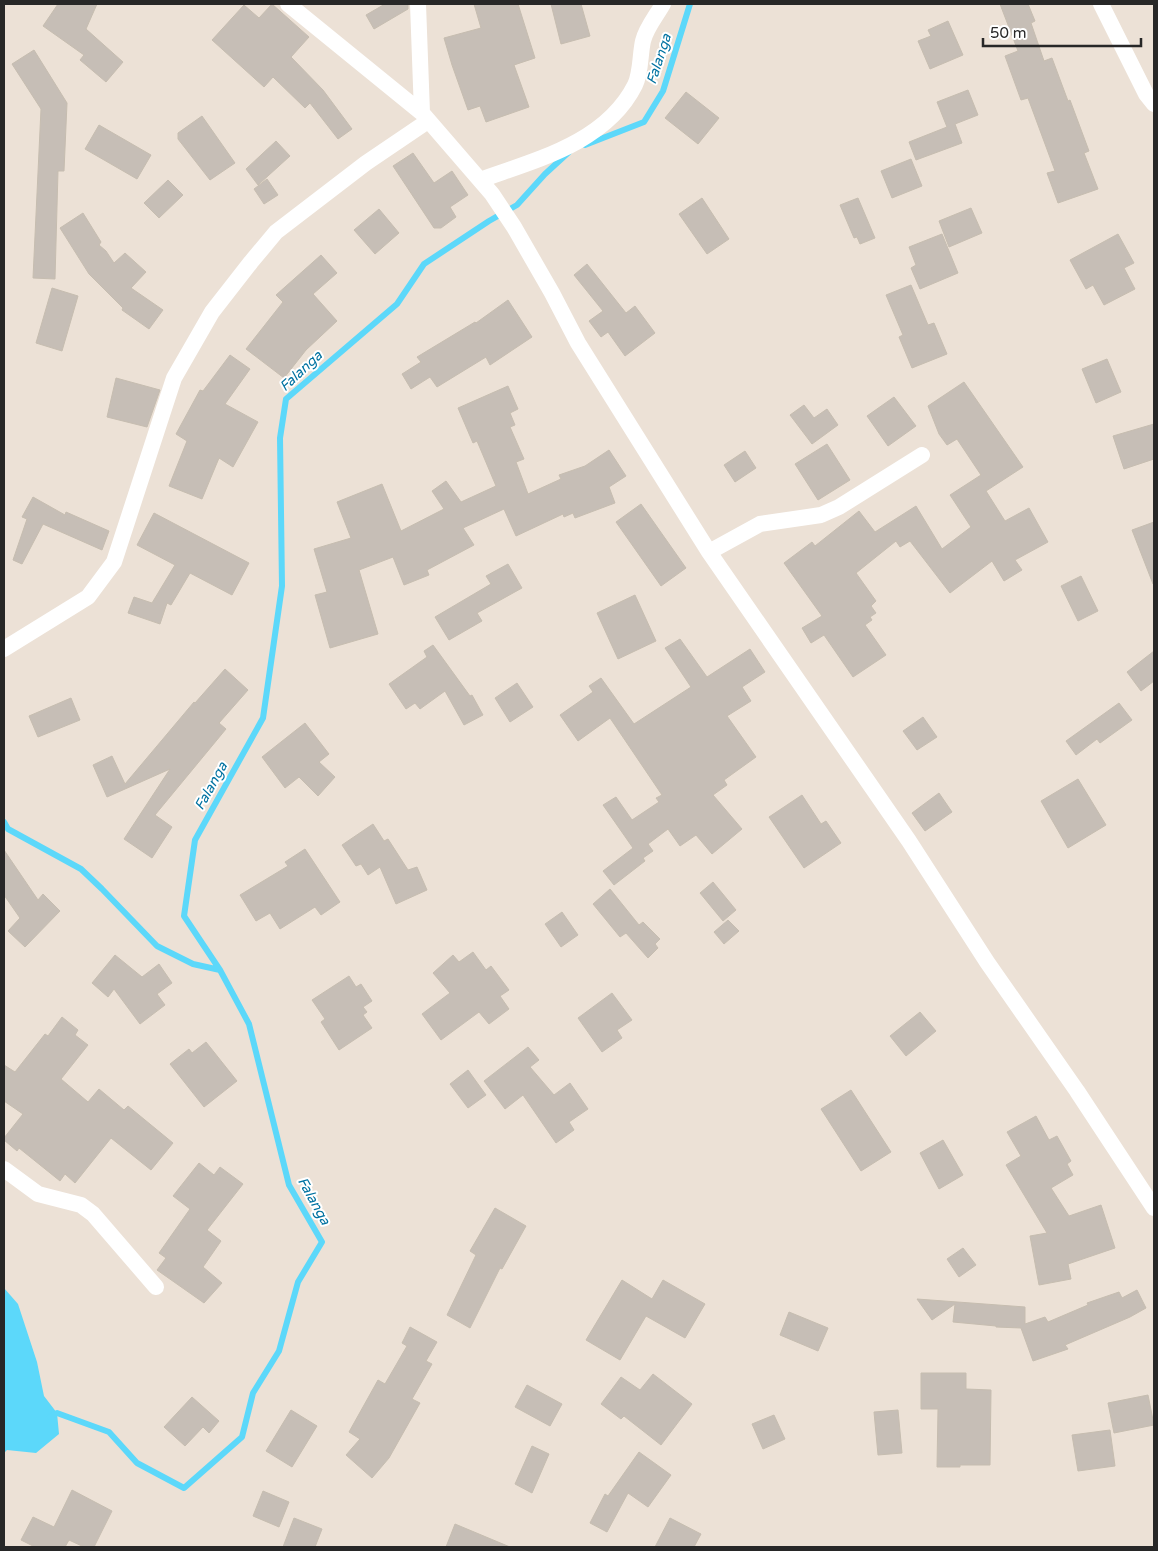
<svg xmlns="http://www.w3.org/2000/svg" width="1158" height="1551" viewBox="0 0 1158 1551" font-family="'Varela Round',sans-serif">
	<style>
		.water { fill: #5cd8fa }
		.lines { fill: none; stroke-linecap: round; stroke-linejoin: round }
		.stream { stroke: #5cd8fa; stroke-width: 6 }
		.building { fill: #c6beb6; stroke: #c6bdb0 }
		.minor { stroke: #fff; stroke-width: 16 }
		.labels { text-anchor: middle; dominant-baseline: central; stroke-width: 4; stroke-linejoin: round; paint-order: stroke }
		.water-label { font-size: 14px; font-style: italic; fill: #0072a1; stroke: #fff }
	</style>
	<rect width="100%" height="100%" fill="#ece1d6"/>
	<path class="water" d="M4,1288l14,16 19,58 7,34 13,17 2,21 -23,19 -29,-3 -3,3z"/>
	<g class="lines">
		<path class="stream" d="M585,145l59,-23 19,-31 27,-87
			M4,822l4,7 73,40 21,20 55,57 36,18 27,6
			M50,1417l7,-4 52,19 28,31 47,25 58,-51 11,-44 26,-42 19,-69 24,-40 -33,-57 -40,-161 -29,-54 -36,-54 11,-76 68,-122 19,-132 -2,-148 6,-39 111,-95 27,-40 65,-43 28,-16 28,-31 24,-22"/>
	</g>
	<path class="building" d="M58,4h39l-11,25 37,33 -17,20 -26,-22 4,-5 -41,-29z
		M272,4l37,33 -18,20 32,33 29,39 -14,10 -28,-36 -5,5 -32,-31 -9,10 -52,-47 32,-35 15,13z
		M385,4h23v5l-34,20 -8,-14z
		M474,4h44l17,54 -21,7 15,42 -43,15 -6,-16 -12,4 -16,-45 -8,-27 37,-10z
		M551,4h30l9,32 -29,8z
		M1000,4h28l7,17 -4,2 13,38 8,-3 16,43 2,-1 19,51 -5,2 14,36 -40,14 -11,-30 8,-2 -27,-73 -7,2 -16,-44 13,-5z
		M948,21l15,34 -33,14 -12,-28 13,-5 -3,-6z
		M34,50l33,53 -3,68h-6l-3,108 -22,-1 8,-169 -29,-45z
		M968,90l10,25 -23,9 7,19 -46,17 -7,-18 38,-15 -10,-25z
		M686,92l33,26 -21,26 -33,-26z
		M202,116l33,47 -25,17 -32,-41v-6z
		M99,125l52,30 -14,24 -52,-30z
		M276,141l14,15 -32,29 -12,-16z
		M413,153l21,30 18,-12 16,24 -18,12 6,10 -15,11h-7l-41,-62z
		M911,159l11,27 -30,12 -11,-27z
		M267,179l11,16 -14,9 -10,-15z
		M168,180l15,15 -24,23 -15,-15z
		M702,198l27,41 -22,15 -28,-40z
		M858,198l17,40 -15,6 -3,-7 -3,1 -14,-33z
		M971,208l11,25 -33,14 -10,-26z
		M379,209l20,24 -24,21 -21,-24z
		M83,213l18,29 -2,3 7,6 8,12 11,-10 21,19 -15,16 32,22 -14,19 -27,-19 1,-2 -34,-34 -29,-46z
		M942,234l16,39 -38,16 -9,-21 5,-3 -7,-18z
		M1118,234l16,29 -10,5 11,21 -31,16 -11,-20 -7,4 -16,-29z
		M321,255l16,18 -24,21 24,27 -31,29 -22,28 -38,-29 37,-47 -7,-7z
		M587,264l39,49 9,-7 20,27 -30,23 -17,-24 -7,5 -12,-16 14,-10 -29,-36z
		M911,285l17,40 6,-2 13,31 -35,14 -13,-31 4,-2 -17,-40z
		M52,288l26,8 -16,55 -26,-8z
		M508,300l24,37 -42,28 -4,-8 -49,30 -7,-10 -19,12 -9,-15 19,-12 -4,-5 58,-35 1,1z
		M230,355l20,14 -25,35 33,18 -25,45 -14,-9 -17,41 -33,-13 18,-45 -11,-7 24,-44 3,1z
		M1107,359l14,33 -25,11 -14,-34z
		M116,378l44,12 -13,37 -40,-10z
		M964,382l59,85 -37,24 19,30 24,-13 19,34 -33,18 7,10 -18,11 -12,-20 -42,32 -40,-52 -10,6 -4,-6 -40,32 20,28 -5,5 5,7 -6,4 2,3 -7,5 21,30 -33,22 -29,-42 -13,8 -9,-15 20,-12 -38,-53 28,-21 3,4 44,-35 16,21 41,-26 26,43 29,-22 -21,-32 31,-20 -24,-36 -10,6 -8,-11 -11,-28z
		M508,386l10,23 -8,4 5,12 -5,2 14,32 -8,3 12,32 33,-15 -2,-4 26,-9 24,-16 17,26 -17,11 6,16 -40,15 -2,-5 -9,4 -1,-3 -47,22 -12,-27 -41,19 11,17 -47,25 2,5 -25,10 -11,-28 -34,13 19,64 -48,14 -15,-53 12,-3 -13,-43 37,-11 -14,-36 45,-18 19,47 43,-22 -12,-18 14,-10 15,21 35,-16 -19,-45 -4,2 -15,-35z
		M894,397l22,29 -28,20 -21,-30z
		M804,405l10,13 13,-9 11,16 -26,19 -22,-29z
		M1154,424v35l-30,10 -11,-33z
		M827,444l23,36 -32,20 -23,-36z
		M745,451l11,17 -21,14 -11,-17z
		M33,497l32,18 1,-3 43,19 -7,19 -59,-26 -21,40 -9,-4 14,-41 -5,-2z
		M641,504l45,64 -25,18 -45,-64z
		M154,513l95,50 -17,32 -42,-22 -19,32 -4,-2 -7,21 -32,-11 6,-16 18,6 23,-38 -38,-20z
		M1154,522v62h-1l-21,-54z
		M508,564l14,24 -45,25 5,8 -33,19 -14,-23 56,-33 -5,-8z
		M1081,576l17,35 -20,10 -17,-35z
		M635,595l21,46 -38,18 -21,-46z
		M680,639l27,38 43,-28 15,23 -23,15 9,14 -24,15 29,41 -32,23 3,5 -14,10 29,34 -30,25 -16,-19 -16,11 -12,-17 -20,15 5,7 -10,7 2,3 -31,24 -11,-14 30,-23 -30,-43 13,-8 16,23 27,-18 -3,-4 6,-3 -52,-77 -32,23 -18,-26 33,-23 -4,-6 12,-8 33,46 57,-37 -26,-39z
		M433,645l37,51 2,-1 11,20 -19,10 -19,-34 -25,18 -5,-6 -9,6 -17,-25 38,-27 -3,-6z
		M1154,651v30l-13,10 -14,-19z
		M225,669l23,21 -29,33 7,6 -71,86 17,12 -20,31 -28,-19 46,-70 -63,28 -14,-32 19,-9 13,28 69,-82 1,1z
		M517,683l16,24 -23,15 -15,-24z
		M71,698l9,22 -42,17 -9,-21z
		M1119,703l13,17 -32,23 -3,-4 -21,16 -10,-14z
		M923,717l14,20 -20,13 -14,-19z
		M305,723l24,31 -10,8 16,15 -17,19 -19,-19 -14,11 -23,-31z
		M1078,779l28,46 -38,23 -27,-47z
		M939,793l13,19 -27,19 -13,-18z
		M802,795l19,29 5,-3 15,22 -37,25 -35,-51z
		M373,824l11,17 4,-2 20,31 9,-3 10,23 -31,14 -16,-37 -12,8 -7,-11 -5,2 -14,-21z
		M305,849l35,53 -19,13 -6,-8 -35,22 -10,-16 -14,8 -16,-26 48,-29 -3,-4z
		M4,850l34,50 5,-6 17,17 -35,36 -17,-16 12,-13 -16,-23z
		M713,882l23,28 -13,11 -23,-28z
		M610,889l29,36 4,-3 17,17 -5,5 3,4 -10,10 -22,-25 -6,4 -27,-33z
		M562,912l16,23 -17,12 -16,-23z
		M728,920l11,11 -15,13 -10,-12z
		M473,952l13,18 5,-4 18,24 -9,6 9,13 -20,15 -10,-12 -38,28 -19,-26 28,-21 -17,-20 20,-18 6,7z
		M115,955l27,22 17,-13 13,19 -15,11 8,11 -25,19 -26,-35 -6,8 -16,-14z
		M349,976l7,11 5,-3 11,17 -9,6 4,5 -4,3 9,13 -33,22 -18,-28 4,-3 -13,-19z
		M612,993l20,27 -15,10 5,8 -20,14 -24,-34z
		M920,1012l16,19 -30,25 -16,-20z
		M62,1017l16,13 -3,5 13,10 -27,34 27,23 11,-13 25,21 4,-4 45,37 -22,27 -40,-32 -36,45 -10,-9 -5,7 -41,-33 -2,3 -13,-11v-2l19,-24 -19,-13v-36l11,7 30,-38 3,2z
		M206,1042l31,39 -33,26 -34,-43 19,-15 3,4z
		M528,1047l11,13 -9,7 24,28 16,-12 18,26 -19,13 5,8 -18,13 -33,-48 -18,14 -21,-28z
		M468,1070l18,25 -18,13 -18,-24z
		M851,1090l40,62 -30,19 -40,-62z
		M1036,1116l13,24 8,-4 14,25 -4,3 6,11 -22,13 18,28 32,-11 14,43 -47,16 3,15 -32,6 -9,-49 17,-3 -41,-68 15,-9 -14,-24z
		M943,1140l20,35 -24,14 -19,-36z
		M199,1163l15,12 6,-8 23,17 -36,46 14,11 -18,26 19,16 -18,20 -47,-33 9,-12 -7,-5 31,-44 -17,-13z
		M495,1208l31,18 -24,43 -2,-1 -30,60 -23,-13 29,-60 -6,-4z
		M963,1248l13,17 -17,12 -12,-18z
		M622,1280l30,19 11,-19 42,24 -20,34 -39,-22 -26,44 -34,-20z
		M1137,1290l9,18 -16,9 -65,28 3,4 -35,12 -12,-33 -25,-1v-1l-43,-4 2,-18 -23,16 -15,-21 108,8v17l20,-7 3,5 40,-17 -1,-2 32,-11 3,6z
		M789,1312l39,16 -10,23 -38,-16z
		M410,1327l27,15 -11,19 6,3 -20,35 8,4 -31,55 -17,20 -26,-23 14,-16 -11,-7 29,-52 7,4 22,-38 -5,-3z
		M921,1373h45v16l25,1 -1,75h-30v2h-23l1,-58h-17z
		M653,1374l39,30 -31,41 -37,-29 -3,3 -20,-15 20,-27 19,13z
		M527,1385l35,19 -12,22 -35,-19z
		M1148,1395l6,30 -40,8 -6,-30z
		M192,1397l27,24 -10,12 -6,-6 -18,19 -21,-19z
		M291,1410l26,16 -25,41 -26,-16z
		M898,1410l4,43 -24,2 -4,-43z
		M774,1415l11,24 -22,10 -11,-25z
		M1110,1430l5,36 -37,5 -6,-36z
		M532,1446l17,8 -17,39 -17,-9z
		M639,1452l32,23 -23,32 -20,-14 -21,39 -17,-9 15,-29 3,2z
		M72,1490l40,21 -18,36h-10l-15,-7 -4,7h-30l-14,-7 12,-23 21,10z
		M263,1491l26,11 -10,25 -26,-11z
		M294,1518l28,11 -7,18h-32z
		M670,1518l31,16 -7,13h-39z
		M455,1524l55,23h-64z"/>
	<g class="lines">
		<path class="minor" d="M288,4l134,109 70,81 22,33 38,66 26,50 131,209 200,289 78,121 90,129 77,117
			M418,4l4,109
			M1101,4l45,90 8,10
			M480,180c55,-20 126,-37 155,-95 6,-12 5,-31 8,-44 3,-13 14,-26 20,-37
			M709,552l51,-28 61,-9 18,-8 83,-52
			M4,649l84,-52 26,-35 60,-184 38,-66 39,-50 25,-30 90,-69 62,-42
			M4,1169l34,25 43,11 12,9 63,73"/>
	</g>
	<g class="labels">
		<g class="water-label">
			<text transform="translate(659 59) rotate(-72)">Falanga</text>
			<text transform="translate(301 371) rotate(-43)">Falanga</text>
			<text transform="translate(211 786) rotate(-61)">Falanga</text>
			<text transform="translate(314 1201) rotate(61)">Falanga</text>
		</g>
	</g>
	<rect width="1158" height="1551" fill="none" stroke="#272727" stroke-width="10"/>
	<path d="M983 38v8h158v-8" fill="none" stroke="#272727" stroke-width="2.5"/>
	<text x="990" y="38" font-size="15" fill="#272727" stroke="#ffffff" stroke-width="4" paint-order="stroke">50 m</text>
</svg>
